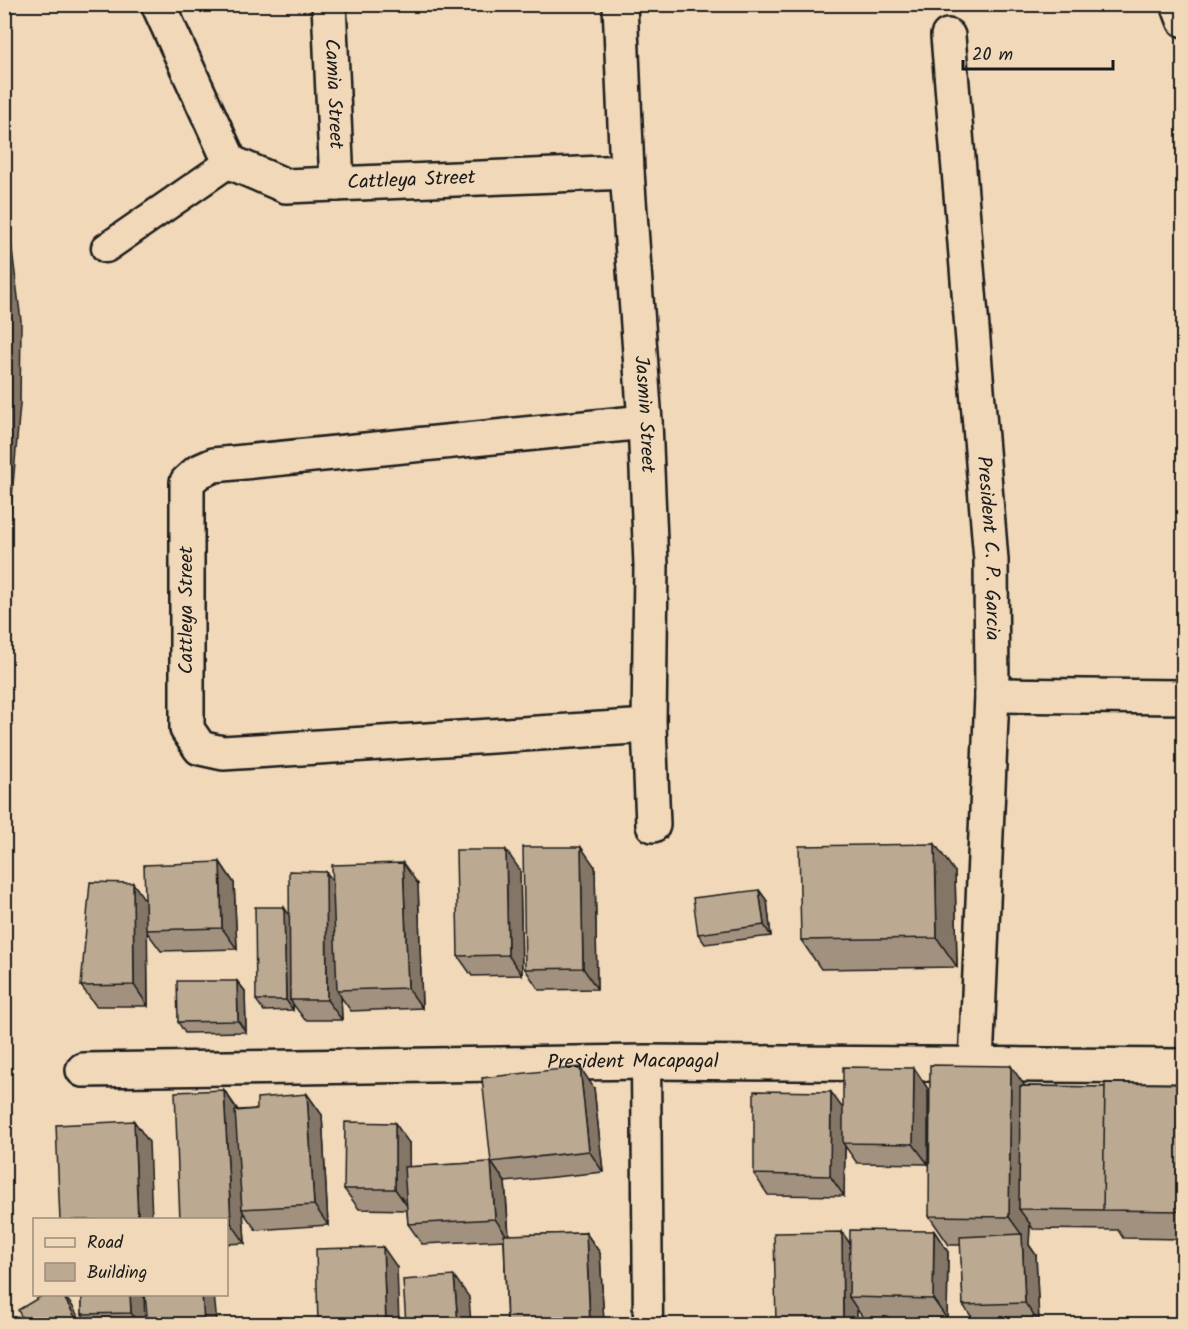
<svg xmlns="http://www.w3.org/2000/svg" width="1188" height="1329" viewBox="0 0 1188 1329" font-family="Kalam,sans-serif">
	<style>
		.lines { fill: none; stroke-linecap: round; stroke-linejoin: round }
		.lane-casing { stroke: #1c1c1c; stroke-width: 33 }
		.street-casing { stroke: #1c1c1c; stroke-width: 38 }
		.lane { stroke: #f0d8b8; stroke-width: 28 }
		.street { stroke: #f0d8b8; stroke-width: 33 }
		.wall { fill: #a2917e; stroke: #1c1c1c; stroke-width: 1.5 }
		.shaded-wall { fill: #847666; stroke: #1c1c1c; stroke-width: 1.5 }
		.building { fill: #bca992; stroke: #1c1c1c; stroke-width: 1.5 }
		.labels { text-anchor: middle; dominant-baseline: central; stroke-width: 4.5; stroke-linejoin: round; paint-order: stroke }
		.street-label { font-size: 20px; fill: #1c1c1c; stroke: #f0d8b8 }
	</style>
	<rect width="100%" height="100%" fill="#f0d8b8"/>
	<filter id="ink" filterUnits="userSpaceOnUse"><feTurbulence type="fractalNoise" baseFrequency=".0167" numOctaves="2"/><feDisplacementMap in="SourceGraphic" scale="12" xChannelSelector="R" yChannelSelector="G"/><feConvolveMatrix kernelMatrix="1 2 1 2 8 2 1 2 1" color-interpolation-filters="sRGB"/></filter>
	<g filter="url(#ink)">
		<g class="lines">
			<g class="lane-casing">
				<path id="lane" d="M106,248l124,-86
					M646,1062l2,262"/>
			</g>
			<g class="street-casing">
				<g id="street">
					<path id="s1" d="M158,4l72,158 56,24 341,-14"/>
					<path id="s2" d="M329,4l8,180"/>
					<path id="s3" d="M620,4l7,168 18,250 6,143 -2,161 4,99"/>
					<path d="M1178,4l6,16"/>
					<path id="s4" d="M948,36l43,524 1,135 -16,369"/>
					<path d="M645,422l-431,43 -16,7 -11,10v247l13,19 23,5 426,-27"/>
					<path d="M992,695l192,2"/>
					<path id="s5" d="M83,1070l563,-8 538,4"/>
				</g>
			</g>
			<use href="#lane" class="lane"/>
			<use href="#street" class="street"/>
		</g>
		<path class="wall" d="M220,862l14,21 3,66 -76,2 -14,-19 1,74h-52l-15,-20z
			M595,867l2,122 -58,1 -14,-21z
			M520,870l2,105 -50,1 -14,-20z
			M326,872l7,9 85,3 4,124 -71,3 -10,-14 1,23h-37l-12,-16v6l-29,1 -8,-11 34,-84z
			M955,872l2,95 -136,2 -20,-29z
			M759,890l8,11 4,35 -66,8 -7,-10z
			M237,981l8,10 1,41 -61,1 -7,-11z
			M914,1068l14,21v75l-71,-1 -12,-17 -1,50 -76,-1 -14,-21 89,-65z
			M1184,1084v155l-61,-1 -5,-8 -85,-1 -3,-5 -1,21 7,10 3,68 -62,1 -14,-19 -2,-60h-12l-20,-29 96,-130 80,1z
			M594,1088l9,84 -98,10 -14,-20z
			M224,1090l14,20 19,-1 50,-15 15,21 6,110 -72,5 -13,-18 2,31 -19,1z
			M409,1143v24l82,-5 14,20 4,53 77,-2 14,20 4,71h-97l-3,-84 -82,4 -14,-20 -1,-14 -48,-1 -15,-20z
			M934,1231l14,21 -1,67 -84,-1 -6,-9v15h-81l74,-81z
			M82,1294h62l1,30h-56l-7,-10z"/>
		<path class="shaded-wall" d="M4,186l17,135 -1,83 -16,185z
			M935,844l20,28 2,95 -20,-29z
			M581,847l14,20 2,122 -14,-21z
			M506,850l14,20 2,105 -14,-20z
			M220,862l14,21 3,66 -15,-21z
			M403,863l15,21 4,124 -14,-20z
			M326,872l15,20 -4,98 4,7 1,23 -15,-20z
			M133,883l14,20 1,103 -14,-21z
			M759,890l8,11 4,35 -7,-11z
			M284,907l7,11 -1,82 3,4v6l-7,-10z
			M237,981l8,10 1,41 -8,-11z
			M1011,1066l20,29 -12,114 11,15 -1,21 7,10 3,68 -14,-20 -3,-68 -13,-18z
			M580,1067l14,21 9,84 -14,-21z
			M914,1068l14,21v75l-15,-20z
			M224,1090l14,21 4,98 1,3 2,31 -14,-20z
			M831,1092l15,21 -3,30 2,3 -1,50 -14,-20z
			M307,1094l15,21 6,110 -14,-20z
			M134,1121l15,21 3,78h-14z
			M395,1123l14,20 1,67 -15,-21z
			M491,1162l14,20 4,57 -14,-20z
			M934,1231l14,21 -1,67 -14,-20z
			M842,1232l14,20 -7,45 8,12v15h-14z
			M586,1233l14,20 4,71h-14z
			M383,1247l14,20 2,57h-13z
			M454,1276l15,21 2,27h-13z
			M62,1294h1l10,13 9,17h-3z
			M130,1294h14l1,30h-6l-8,-11z
			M202,1294h12l3,30h-13z"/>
		<path class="building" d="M935,844l2,94 -136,2 -2,-94z
			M523,847h58l2,121 -58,1z
			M456,850h50l2,105 -50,1z
			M220,862l2,66 -76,2 -2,-65z
			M403,863l5,125 -71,2 -5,-125z
			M289,871l37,1 1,128h-37z
			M90,882l43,1 1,102 -53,1z
			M759,890l5,35 -66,9 -5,-36z
			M255,907h29l2,93h-30z
			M177,981h60l1,40 -60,1z
			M930,1065l81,1 -2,151 -80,-1z
			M580,1067l9,84 -98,11 -9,-84z
			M843,1067l71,1 -1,76 -70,-1z
			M1105,1083l79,1v127l-81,-1z
			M1020,1086l85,1 -2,123 -84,-1z
			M224,1090l7,133h-5v-3h-46l-5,-128z
			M754,1091l77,1 -1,84 -76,-2z
			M307,1094l7,111 -72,4 -7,-98 22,-2v-11z
			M134,1121l4,99h-78l-4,-95z
			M345,1122l50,1v66h-51z
			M491,1162l4,57 -87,5 -4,-57z
			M850,1230l84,1 -1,68 -84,-2z
			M842,1232l1,92h-67l-2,-91z
			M586,1233l4,91h-83l-3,-89z
			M1022,1234l3,69 -62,2 -3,-68z
			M383,1247l3,77h-68l-2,-75z
			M454,1276l4,48h-52l-3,-44z
			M45,1294h17l17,30h-54l-7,-14z
			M82,1294h48l1,19 -49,1z
			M145,1294h57l2,30h-56z"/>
	</g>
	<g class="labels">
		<g class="street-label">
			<text stroke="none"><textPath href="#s2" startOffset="90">Camia Street</textPath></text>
			<text stroke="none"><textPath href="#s1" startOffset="360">Cattleya Street</textPath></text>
			<text stroke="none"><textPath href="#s3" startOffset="411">Jasmin Street</textPath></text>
			<text stroke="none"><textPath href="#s4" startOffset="514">President C. P. Garcia</textPath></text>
			<text transform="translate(187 610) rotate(-90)">Cattleya Street</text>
			<text stroke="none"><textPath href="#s5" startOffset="550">President Macapagal</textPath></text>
		</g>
	</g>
	<rect width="1188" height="1329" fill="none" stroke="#f0d8b8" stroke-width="24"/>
	<rect x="12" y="12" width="1164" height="1305" fill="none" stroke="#1c1c1c" stroke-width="2" filter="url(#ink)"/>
	<rect x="33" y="1218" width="195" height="78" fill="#f0d8b8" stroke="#9b8d7a" stroke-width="1.5"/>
	<rect x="45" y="1238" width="30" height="9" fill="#f0d8b8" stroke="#9b8d7a" stroke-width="1.5"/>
	<text x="87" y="1248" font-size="18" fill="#1c1c1c">Road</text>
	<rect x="45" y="1263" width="30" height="18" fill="#bca992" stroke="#9b8d7a" stroke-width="1.5"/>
	<text x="87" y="1278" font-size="18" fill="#1c1c1c">Building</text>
	<path d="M963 60v9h150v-9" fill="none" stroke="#1c1c1c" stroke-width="3"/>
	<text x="972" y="60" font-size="18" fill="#1c1c1c" stroke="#f0d8b8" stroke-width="4.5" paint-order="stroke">20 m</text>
</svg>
